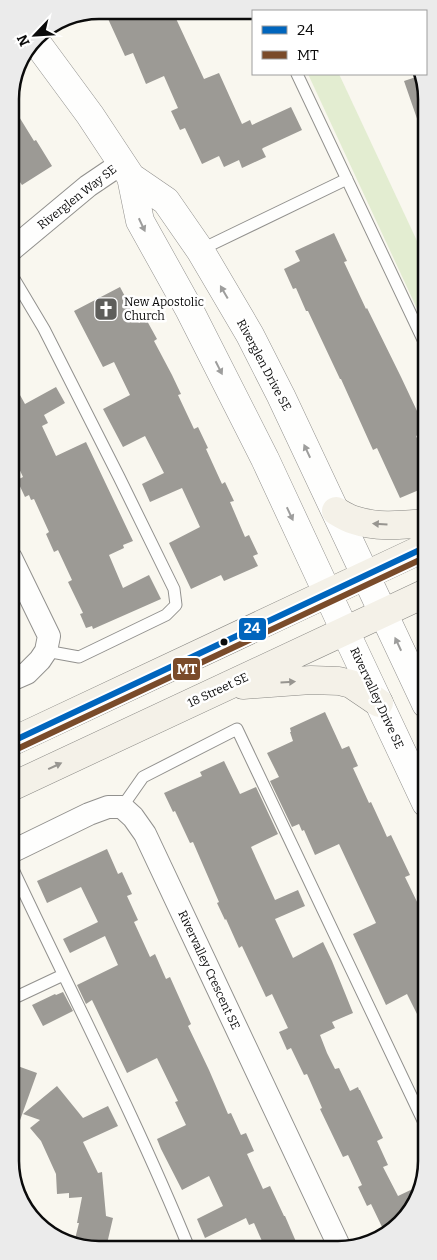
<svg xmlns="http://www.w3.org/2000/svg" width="437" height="1260" viewBox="0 0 437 1260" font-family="Bitter,serif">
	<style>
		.green { fill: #e3edd1 }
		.building { fill: #9c9a95 }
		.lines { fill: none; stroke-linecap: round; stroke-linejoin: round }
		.service-casing { stroke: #92918e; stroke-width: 13 }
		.minor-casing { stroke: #92918e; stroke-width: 24 }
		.tertiary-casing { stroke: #92918e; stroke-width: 29 }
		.secondary-casing { stroke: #898884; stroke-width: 29 }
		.service { stroke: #fefefd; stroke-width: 11 }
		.minor { stroke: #fefefd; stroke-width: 22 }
		.tertiary { stroke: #fefefd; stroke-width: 28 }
		.secondary { stroke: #f4f1e8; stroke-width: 28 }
		.bus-1-casing { stroke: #fff; stroke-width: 10 }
		.bus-2-casing { stroke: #fff; stroke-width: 10 }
		.bus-1 { stroke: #0065bd; stroke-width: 6 }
		.bus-2 { stroke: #7a4b2a; stroke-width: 6 }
		.oneway { fill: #9d9d9c }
		.oneway2 { fill: #979590 }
		.bus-dot { fill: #0b0b0b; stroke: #fff; stroke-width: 2 }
		.labels { text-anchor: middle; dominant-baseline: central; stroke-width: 5; stroke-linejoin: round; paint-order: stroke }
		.street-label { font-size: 12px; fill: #0b0b0b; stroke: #fff }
		.poi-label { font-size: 12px; fill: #0b0b0b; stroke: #fff; text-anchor: start }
		.rim { fill: none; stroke: #0b0b0b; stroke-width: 2.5 }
		.line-badge { stroke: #fff; stroke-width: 2 }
		.badge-label { font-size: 14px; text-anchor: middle; font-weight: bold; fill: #fff }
	</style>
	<rect width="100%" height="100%" fill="#f9f7ef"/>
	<path class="green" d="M308,74h31l86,184 1,70z"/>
	<path class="building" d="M104,10h68l32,69 15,-6 23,51 8,-4 2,5 39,-18 11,23 -39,18 -1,1 4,8 -24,11 -3,-8 -15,7 -5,-11 -17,8 -17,-36 -5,2 -9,-19 7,-3 -14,-32 -18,8 -13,-31 -8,3z
		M422,75l3,6v54l-2,1 -19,-55z
		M10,102l24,39 2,-1 16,26 -30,19 -12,-17z
		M334,233l13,28 -3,1 22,47 1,-1 34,69 25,53v1l-10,5 10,23v28l-26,11 -23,-50 -4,2 -32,-71h-1l-32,-68h-2l-10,-23 -3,1 -9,-20 16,-8 -5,-10z
		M120,287l19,36 7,-4 11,20 -3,2 18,34 9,19 -3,1 16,34 4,-2 10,21 -2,1 16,35 3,-2 9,19 -4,1 15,35 4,-2 9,19 -5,2 5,10 -34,15 -3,-6 -30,14 -22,-46 31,-16 -18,-39 -32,14 -8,-18 22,-11 -19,-37 -22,11 -20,-38 27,-14 -16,-33 -11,5 -29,-56z
		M11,379l14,25 31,-17 9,16 -21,12 4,8 -6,3 14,30 30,-14 47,99 -10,4 1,3 -15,7 14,33 26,-13 12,24 -68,30 -1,-3 -6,2 -6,-14 3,-1 -15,-31 4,-2 -14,-30 -4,2 -8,-18 3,-2 -15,-33 -3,1 -2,-5 -4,2 -8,-17 6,-3 -12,-26z
		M325,712l17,37 7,-3 9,20 -5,2 16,35 2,-1 12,26 4,9 4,-2 9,19 10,21 -5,2 15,31h1l5,11 1,115 -20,-40 -21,11 -33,-71 23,-11 -37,-79 -24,11 -11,-25 -2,1 -3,-7 -7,3 -22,-46 9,-4 -12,-24 26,-12 -3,-9h1l-1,-4z
		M224,761l16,33 16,-7 22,47 -27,13 24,53 23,-10 7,16 -30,13 18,39 30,-16 9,19 21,52 -21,9 3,6 -15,7 7,18 8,16 4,-1 11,23 8,-4 1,3h1l23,48 -6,3 11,24 -5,2 15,29 21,-10 -13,32 -23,11 -12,-25 -4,2 -9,-19 4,-2 -14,-30 -5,2 -23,-48 2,-1 -15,-34 -3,1 -13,-27 -4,2 -8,-18 9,-4 -16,-34 -6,3 -24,-51 -3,2 -13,-29 -1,1 -8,-17 2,-1 -26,-60 -3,1 -15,-32 -2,1 -9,-19 38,-17 -2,-4z
		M107,849l11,25 4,-2 10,22 -5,2 11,24 -4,2 16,35 5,-3 11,25 4,-2 21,47 -3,2 21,44 19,44 3,-1 10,22 5,-2 8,18 -7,3 16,35 7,-3 14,30h1l12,28 -10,4h-22l-11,-25 -5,2 -3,-7 -41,20 -8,-19 26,-13 -14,-30 -27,14 -21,-41 -4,-10 29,-14 -11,-23 3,-1 -21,-43 -30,15 -35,-73 -6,4 -9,-19 41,-20 -13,-29 -35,17 -7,-14 35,-17 -17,-35 -34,16 -10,-22z
		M63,992l10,19 -30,15 -11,-21 23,-11 1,1z
		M12,1064l25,9 -23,64h-2z
		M57,1086l26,32 25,-12 10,20 -35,16 15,31 4,-1 4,44 7,2 -7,30h-8l-24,-5 5,-20h-2l5,-26 -13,1v-5l-12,1 -1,-20 -15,-33 -11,-13 10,-8 -17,-6z"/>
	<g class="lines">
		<g class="service-casing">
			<path id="service" d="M297,74l129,272
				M200,250l147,-71
				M10,272l34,57 75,148 55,112 2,16 -10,10 -87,42 -33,-6
				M122,807l21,-30 94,-48 190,400
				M11,865c60,128 125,253 178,383
				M12,999l51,-24"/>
		</g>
		<g class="minor-casing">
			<path id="minor" d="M10,251l78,-65 34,-23
				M11,558l38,78 -3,15 -6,9 -13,13 -16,7
				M11,852l78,-38 19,-7h14l11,10 12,17 195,414"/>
		</g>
		<g class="tertiary-casing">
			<path id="tertiary" d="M34,39l56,76 41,62 9,44 49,88 76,150 80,172 81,172
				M131,177l35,24 34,49 50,85 31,61 145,308"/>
		</g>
		<g class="secondary-casing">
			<path id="secondary" d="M336,511c5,3 11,7 18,9 23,8 48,5 72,3
				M243,685l68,-5 28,1 12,3 28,19
				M11,742l415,-195
				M11,787l415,-194"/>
		</g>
		<use href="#service" class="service"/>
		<use href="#minor" class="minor"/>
		<use href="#tertiary" class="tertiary"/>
		<use href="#secondary" class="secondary"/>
		<g class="bus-1-casing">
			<path id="bus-1" d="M11,742l415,-195"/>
		</g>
		<g class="bus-2-casing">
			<path id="bus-2" d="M15,750l411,-193"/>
		</g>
		<use href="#bus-1" class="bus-1"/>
		<use href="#bus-2" class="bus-2"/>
	</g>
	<defs><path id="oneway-solid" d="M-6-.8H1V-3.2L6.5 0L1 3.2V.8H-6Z" transform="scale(1.25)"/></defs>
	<g class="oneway">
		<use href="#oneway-solid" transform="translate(142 225) rotate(65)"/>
		<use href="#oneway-solid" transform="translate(224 292) rotate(-120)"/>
		<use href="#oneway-solid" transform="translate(219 368) rotate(63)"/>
		<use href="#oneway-solid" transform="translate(307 451) rotate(-115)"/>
		<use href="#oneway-solid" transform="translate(290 514) rotate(65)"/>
		<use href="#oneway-solid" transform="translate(398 644) rotate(-115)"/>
	</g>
	<g class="oneway2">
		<use href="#oneway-solid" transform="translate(380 524) rotate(-176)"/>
		<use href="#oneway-solid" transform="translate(288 682) rotate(-3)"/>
		<use href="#oneway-solid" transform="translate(55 766) rotate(-25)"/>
	</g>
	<defs>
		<g id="church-square" transform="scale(1.25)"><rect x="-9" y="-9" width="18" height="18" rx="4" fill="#5e5e5b" stroke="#fff"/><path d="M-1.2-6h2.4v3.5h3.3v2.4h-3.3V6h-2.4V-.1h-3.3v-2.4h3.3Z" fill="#fff"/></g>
	</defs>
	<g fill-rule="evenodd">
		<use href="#church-square" x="106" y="309"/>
	</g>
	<circle class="bus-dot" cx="224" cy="642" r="4.5"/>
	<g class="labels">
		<g class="street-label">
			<text transform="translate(77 197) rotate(-38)">Riverglen Way SE</text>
			<text transform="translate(264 365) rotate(62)">Riverglen Drive SE</text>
			<text transform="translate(218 690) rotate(-25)">18 Street SE</text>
			<text transform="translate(377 698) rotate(65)">Rivervalley Drive SE</text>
			<text transform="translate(209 970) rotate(65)">Rivervalley Crescent SE</text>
		</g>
		<g class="poi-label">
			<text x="124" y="302">New Apostolic<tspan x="124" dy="14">Church</tspan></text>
		</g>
	</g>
	<path d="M0 0H437V1260H0ZM99 19H338A80 80 0 0 1 418 99V1161A80 80 0 0 1 338 1241H99A80 80 0 0 1 19 1161V99A80 80 0 0 1 99 19Z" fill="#ebebeb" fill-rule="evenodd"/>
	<path class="rim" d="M99 19H338A80 80 0 0 1 418 99V1161A80 80 0 0 1 338 1241H99A80 80 0 0 1 19 1161V99A80 80 0 0 1 99 19Z"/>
	<g class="line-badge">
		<rect x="238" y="617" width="29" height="24" rx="5" fill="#0065bd"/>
		<rect x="172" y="657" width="29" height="24" rx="5" fill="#7a4b2a"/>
	</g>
	<g class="badge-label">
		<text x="252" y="633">24</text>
		<text x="187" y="674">MT</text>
	</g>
	<rect x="252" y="10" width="175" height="65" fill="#ffffff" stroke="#9d9d9d"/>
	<rect x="262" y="26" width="25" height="8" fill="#0065bd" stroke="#9d9d9d"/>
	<text x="297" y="35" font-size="15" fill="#0b0b0b">24</text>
	<rect x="262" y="51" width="25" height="8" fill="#7a4b2a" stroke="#9d9d9d"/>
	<text x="297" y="60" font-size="15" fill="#0b0b0b">MT</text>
	<g transform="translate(35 35) rotate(245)" stroke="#ffffff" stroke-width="4" paint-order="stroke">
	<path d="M0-4L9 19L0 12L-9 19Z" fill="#0b0b0b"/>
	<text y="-8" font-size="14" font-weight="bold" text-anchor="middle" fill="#0b0b0b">N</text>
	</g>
</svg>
